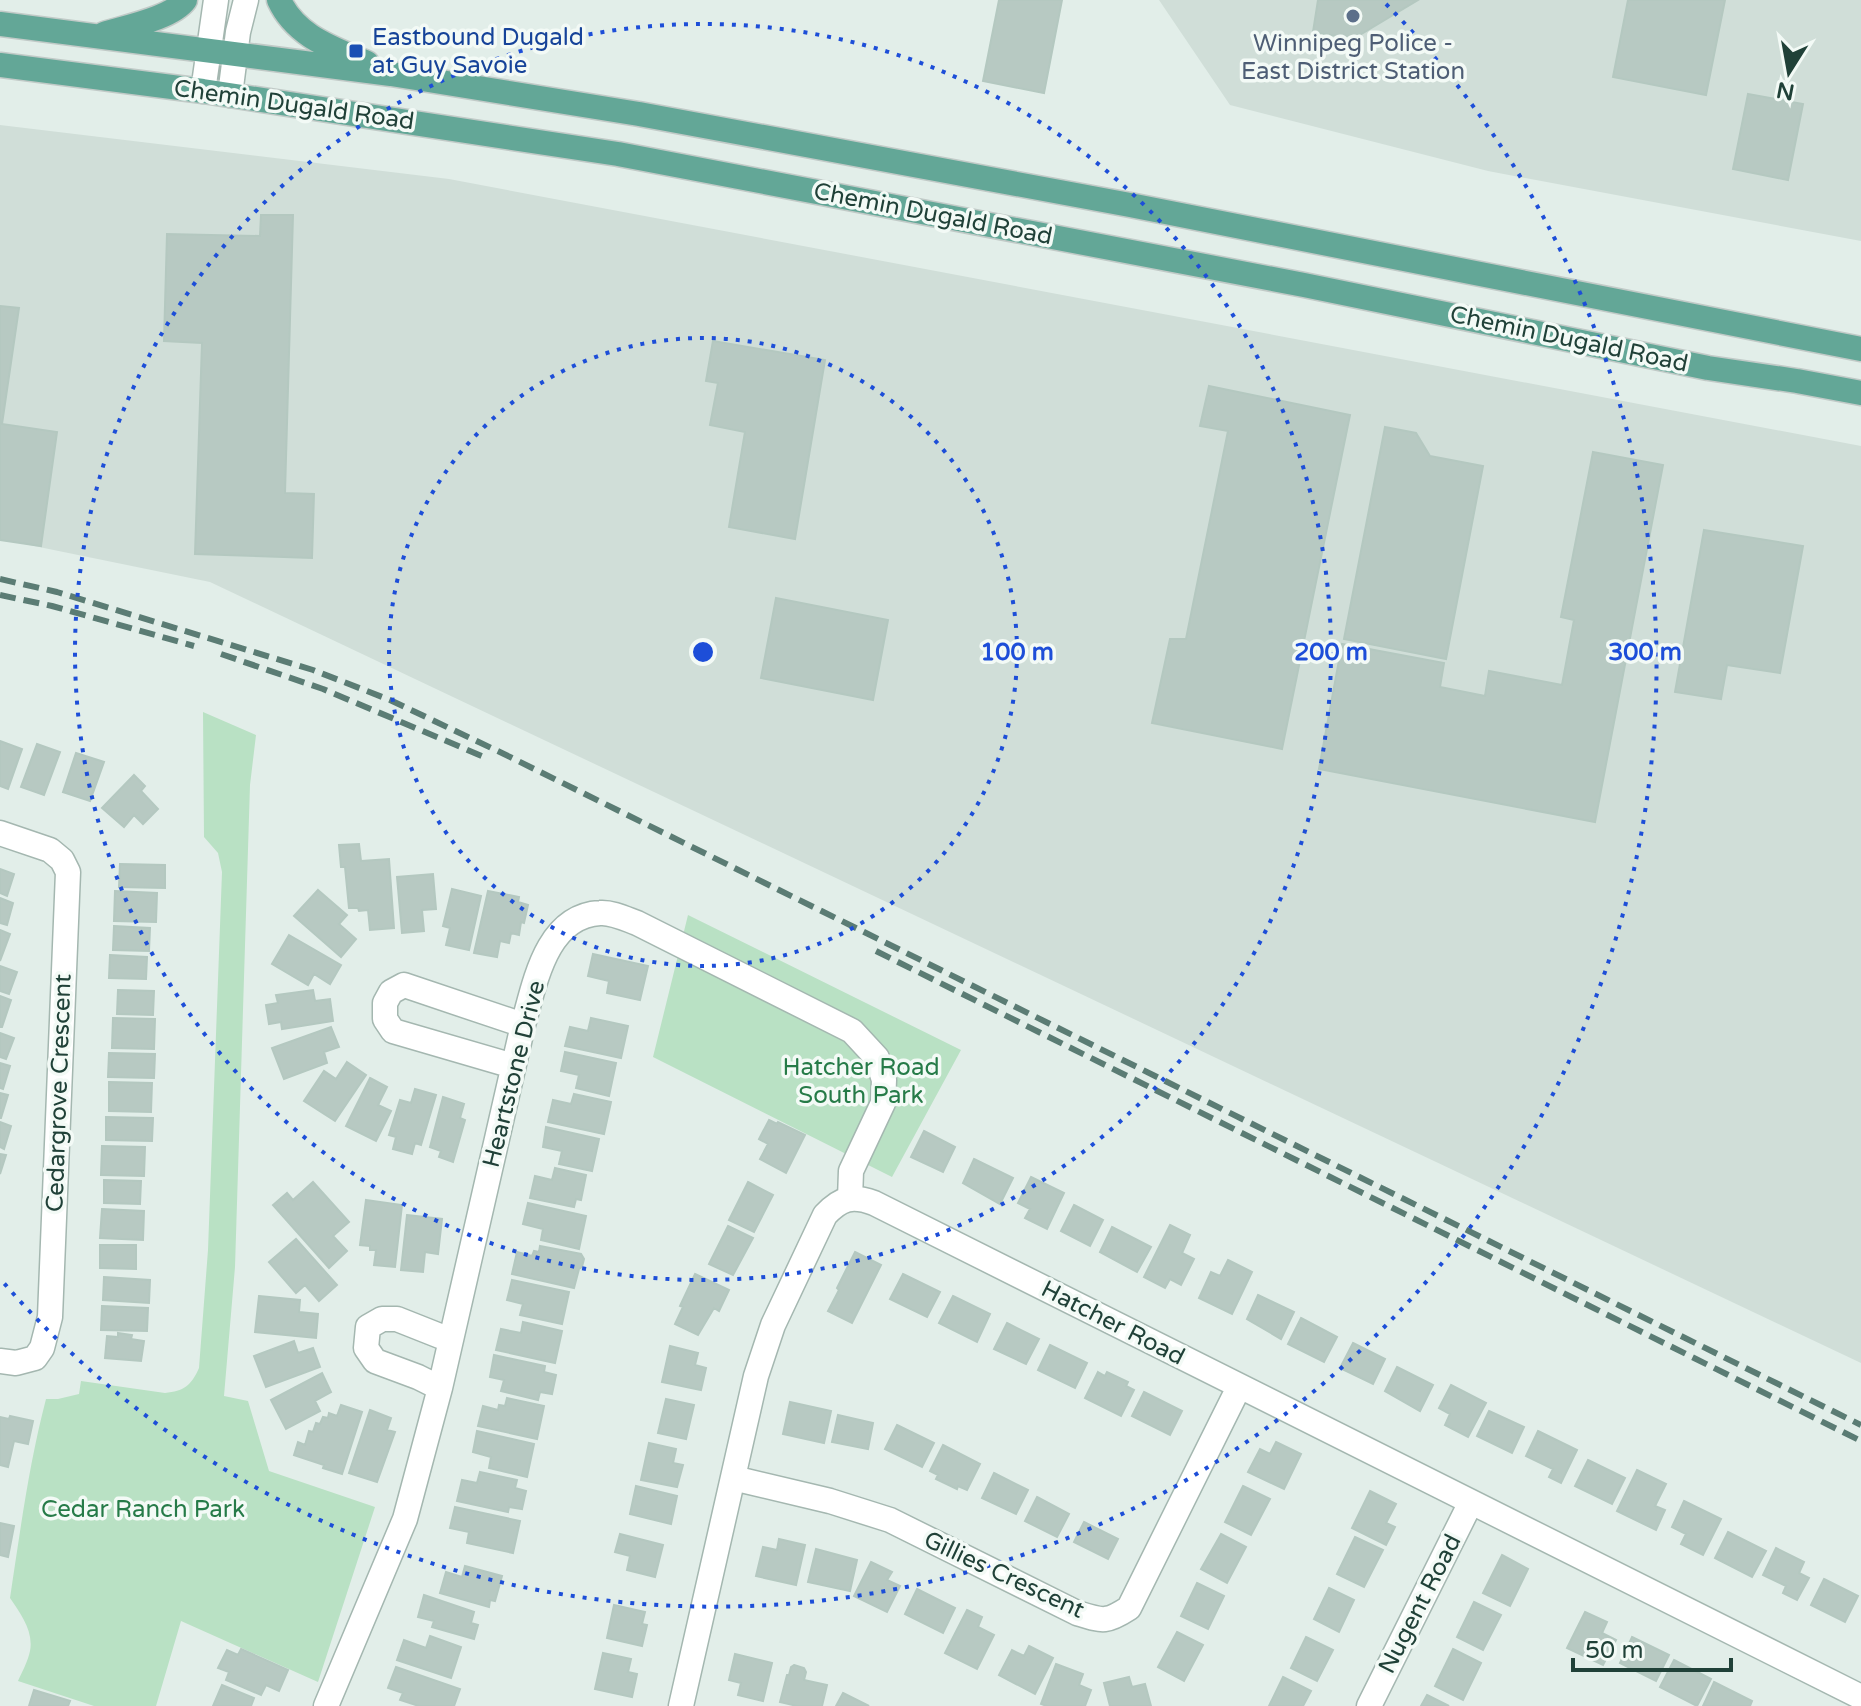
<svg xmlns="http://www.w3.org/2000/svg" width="1861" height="1706" viewBox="0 0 1861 1706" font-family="'Varela Round',sans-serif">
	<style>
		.built { fill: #d0ded8 }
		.green { fill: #b9e1c4 }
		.building { fill: #b7c9c2; stroke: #b4c8c0; stroke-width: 2 }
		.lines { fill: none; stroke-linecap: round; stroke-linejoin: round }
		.minor-casing { stroke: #a4b7b0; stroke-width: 27 }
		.major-casing { stroke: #c1cac7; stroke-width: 27 }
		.minor { stroke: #fff; stroke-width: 24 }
		.major { stroke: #63a797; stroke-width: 24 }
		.rail { stroke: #5b7c74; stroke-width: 6; stroke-dasharray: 16 8; stroke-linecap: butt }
		.ring { fill: none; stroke: #1d4ed8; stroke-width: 4; stroke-dasharray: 4 8 }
		.service-dot { fill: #5c6f8a; stroke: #f3faf6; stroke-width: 3 }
		.transit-dot { fill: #1a4fb4; stroke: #f3faf6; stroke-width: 3 }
		.labels { text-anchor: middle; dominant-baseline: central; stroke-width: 7; stroke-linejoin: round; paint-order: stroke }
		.transit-label { font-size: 24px; fill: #164399; stroke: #f3faf6; text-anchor: start }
		.service-label { font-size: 24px; fill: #4e5e75; stroke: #f3faf6 }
		.street-label { font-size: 24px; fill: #204138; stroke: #f3faf6 }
		.park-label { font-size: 24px; fill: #267b48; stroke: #f3faf6 }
		.centre { fill: #1d4ed8; stroke: #f3faf6; stroke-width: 4 }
		.ring-label { font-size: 24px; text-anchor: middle; font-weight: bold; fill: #1d4ed8; stroke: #f3faf6; stroke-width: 7; stroke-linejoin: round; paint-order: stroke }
	</style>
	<rect width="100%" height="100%" fill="#e2eee9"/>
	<path class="built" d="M1159,0h702v241l-373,-70 -258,-66z
		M0,125l449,54 1412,267v917l-1651,-781 -210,-43z"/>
	<path class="green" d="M203,712l53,23 -6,50 -15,482 -11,129 24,5 21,70 106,36 -57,175 -137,-61 -25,85h-62l-76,-25c4,-9 10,-20 12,-30 4,-20 -10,-38 -20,-53 10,-66 19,-134 36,-199h12l21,-5 2,-13 84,12c19,-2 26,-7 34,-25l9,-118 14,-378 -4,-19 -14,-16z
		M688,915l273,135 -69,127 -239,-120z"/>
	<path class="building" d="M999,0h63l-18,93 -61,-12z
		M1318,0h100l-65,39 -40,-7z
		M1628,0h97l-19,95 -93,-18z
		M1748,94l55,10 -15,76 -55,-11z
		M261,215h32l-8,278 29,1 -2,64 -117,-4 7,-211 -38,-2 3,-107 93,2z
		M0,306l19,2 -17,116 55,8 -16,114 -41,-6z
		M713,341l112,19 -30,179 -66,-12 16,-95 -35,-7 8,-42 -12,-2z
		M1209,386l141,29 -68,334 -130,-26 18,-84h16l42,-208 -28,-5z
		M1385,427l31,6 14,23 53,10 -37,193 -102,-20z
		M1593,452l70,13 -68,357 -276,-53 23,-125 102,19 -4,24 45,9 4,-25 73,14 12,-65 -13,-3z
		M1704,530l99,16 -23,127 -53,-8 -6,34 -46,-7z
		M776,598l112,22 -15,80 -112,-22z
		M0,741l22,8 -14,40 -8,-3z
		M37,744l23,8 -16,43 -23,-8z
		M76,753l28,9 -14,39 -27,-9z
		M134,775l11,11 -4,5 17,18 -15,15 -9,-9 -10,12 -22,-19z
		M359,844l2,17 28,-2 5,69 -24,2 -2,-20 -9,1 -1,-3h-9l-4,-41h-4l-2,-22z
		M120,864l45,1v23l-46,-1z
		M0,869l14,5 -7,22 -7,-3z
		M433,874l3,35 -14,1 2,21 -22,2 -5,-56z
		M452,889l29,7 -12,54 -23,-5 4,-17 -7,-2z
		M318,890l29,25 -8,9 17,15 -15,18 -47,-41z
		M115,891l42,2 -1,29 -42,-1z
		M488,891l31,6 -1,5 10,3 -4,18 -3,-1 -2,13 -8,-2 -2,10 -9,-2 -3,16 -23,-4z
		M0,898l13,5 -6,22 -7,-2z
		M114,926l36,2 -1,23 -36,-1z
		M0,930l10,4 -10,27z
		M289,935l52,30 -11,19 -16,-10 -6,11 -36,-21z
		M593,954l55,12 -8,34 -33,-7 2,-12 -21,-5z
		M110,955l37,2 -1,22 -37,-1z
		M0,966l17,6 -8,22 -9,-3z
		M118,990l36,1 -1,24 -36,-1z
		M313,990l2,11 15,-2 3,22 -51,8 -1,-7 -12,2 -3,-19 12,-2 -2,-8z
		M0,996l11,4 -9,27h-2z
		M113,1018l42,1 -1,30 -42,-1z
		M591,1018l37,8 -7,32 -56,-12 5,-19 18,4z
		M331,1027l8,20 -15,5 3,11 -43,16 -12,-31z
		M0,1033l14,5 -8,21 -6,-2z
		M565,1052l51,11 -7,33 -33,-8 3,-13 -18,-4z
		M109,1053l46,1 -1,24 -46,-1z
		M347,1062l19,13 -31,46 -31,-20 20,-30 12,8z
		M0,1063l10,3 -7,23 -3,-1z
		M370,1078l17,9 -9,18 13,6 -15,30 -30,-15z
		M109,1082l43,1 -1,29 -42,-1z
		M415,1089l21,6 -15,50 -6,-2 -3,11 -19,-5 3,-12 -7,-2 11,-35 11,3z
		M0,1093l8,2 -7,23h-1z
		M574,1094l37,8 -7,32 -56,-12 5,-22 18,4z
		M443,1097l21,7 -4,14 5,2 -12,42 -14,-5 2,-6 -11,-4z
		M106,1117l47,1 -1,23 -46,-1z
		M769,1120l8,4 1,-2 27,13 -19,38 -26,-14 8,-15 -9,-5z
		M0,1122l11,4 -7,23 -4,-2z
		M546,1127l53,12 -7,32 -33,-7 3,-13 -19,-4z
		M924,1131l31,16 -12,25 -32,-15z
		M102,1146l43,1 -1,29 -43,-1z
		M0,1154l6,1 -6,19z
		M974,1159l39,19 -13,26 -37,-21z
		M555,1168l31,7 -5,25 -5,-1 -2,8 -44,-9 5,-22 17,4z
		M1031,1177l33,16 -17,36 -22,-11 5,-9 -12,-6z
		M104,1180l37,1 -1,23 -36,-1z
		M313,1182l36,40 -16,14 14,15 -18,17 -56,-63 14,-12 6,7z
		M748,1182l25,13 -19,37 -25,-12z
		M366,1200l36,5 -7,62 -21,-2 2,-15h-6v-4l-10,-1z
		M528,1203l58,13 -7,33 -38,-9 2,-11 -20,-5z
		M1074,1205l29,15 -13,26 -29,-15z
		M102,1209l42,2 -1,29 -43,-2z
		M407,1215l35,4 -4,35 -13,-2 -2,20 -22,-2z
		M1170,1225l20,10 -8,18 12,6 -13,26 -11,-6 -5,9 -21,-11z
		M728,1226l25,12 -20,37 -24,-11z
		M1112,1227l39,20 -14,25 -37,-20z
		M296,1239l41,46 -18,16 -14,-16 -9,8 -27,-31z
		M100,1245h36v24l-36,-1z
		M540,1246l41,8 3,5 -2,8 -3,2 -5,19 -62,-14 5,-22 15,4 2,-5 5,1z
		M855,1252l26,13 -29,58 -24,-12 11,-21 -2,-2z
		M1228,1260l24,12 -20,42 -33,-16 12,-26 9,4z
		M695,1274l34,16 -10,21 -5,-3 -16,27 -23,-11 8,-17 -3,-1z
		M903,1274l37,18 -13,25 -37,-18z
		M104,1277l46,3 -1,23 -46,-3z
		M512,1280l57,12 -7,32 -42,-9 3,-11 -16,-4z
		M1258,1295l36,17 -13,27 -34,-20z
		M259,1296l41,4 -1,12 19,2 -2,24 -61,-6z
		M953,1296l37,18 -13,28 -38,-19z
		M102,1306l46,2 -1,23 -46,-1z
		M1301,1318l36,19 -13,25 -36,-18z
		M523,1322l39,9 -7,32 -59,-13 5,-21 20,4z
		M1007,1323l32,16 -13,25 -32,-15z
		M118,1333l14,2 -1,4 13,2 -3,20 -36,-3 2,-22 11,1z
		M294,1341l4,12 15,-5 7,19 -54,20 -12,-31z
		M1353,1343l32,16 -12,25 -33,-16z
		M1050,1345l37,18 -12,25 -37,-18z
		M670,1346l28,7 -3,12 11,3 -5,22 -39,-8z
		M494,1355l51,11 -1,6 12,3 -4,19 -12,-2 -2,8 -37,-9 3,-11 -14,-3z
		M1397,1367l36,18 -13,26 -35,-20z
		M1098,1372l7,4 2,-4 21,10 -2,4 8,4 -13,26 -36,-18z
		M322,1373l9,19 -16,9 5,10 -34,18 -15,-29z
		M1451,1385l35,18 -18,34 -23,-12 5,-11 -11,-6z
		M1144,1392l38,19 -12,24 -38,-19z
		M507,1398l37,8 -7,33 -59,-13 5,-20 15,4 1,-5 6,1z
		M666,1399l28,6 -8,34 -28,-6z
		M790,1402l41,9 -7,32 -41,-9z
		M341,1405l21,7 -20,62 -19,-6 1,-3 -30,-10 4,-13 7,3 4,-14 4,1 3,-9 4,1 3,-7 5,1 1,-5 8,3z
		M370,1410l21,8 -4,12 8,2 -18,50 -28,-9z
		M1489,1411l35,16 -12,26 -35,-17z
		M838,1415l35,8 -5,26 -36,-7z
		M10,1416l23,5 -5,23 -14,-3 -6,26 -8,-2v-48l9,2z
		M897,1425l37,18 -12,24 -37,-18z
		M477,1431l57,13 -7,33 -38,-9 2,-11 -18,-5z
		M1538,1431l39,19 -16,33 -12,-6 4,-8 -27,-13z
		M1276,1442l25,12 -17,35 -36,-17 12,-23 10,5z
		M649,1443l27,6 -3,14 10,2 -6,22 -36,-7z
		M943,1445l37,19 -13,26 -9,-4 -1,3 -21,-10 2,-4 -8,-4z
		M1588,1460l37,18 -13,26 -37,-18z
		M1637,1470l29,14 -11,22 10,4 -9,20 -39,-19z
		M480,1472l37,8 -2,8 11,3 -4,18 -13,-2 -1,5 -51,-11 5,-21 15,3z
		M994,1473l34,17 -12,24 -34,-16z
		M636,1486l41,10 -6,28 -41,-10z
		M1243,1486l27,13 -19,36 -26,-13z
		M1370,1491l26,13 -10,19 9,4 -9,18 -34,-17z
		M1037,1497l32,17 -12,23 -32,-16z
		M1684,1501l37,18 -18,36 -22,-11 5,-10 -14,-7z
		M455,1507l65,14 -7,32 -46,-10 2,-11 -19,-4z
		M1084,1522l34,17 -10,20 -34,-17z
		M0,1523l14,3 -6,31 -8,-2z
		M1728,1532l38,19 -14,26 -37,-19z
		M620,1534l43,11 -8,32 -28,-7 3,-14 -15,-4z
		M1221,1534l25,13 -19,36 -26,-14z
		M1355,1537l28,13 -19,37 -27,-13z
		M779,1539l26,6 -9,40 -40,-9 7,-29 14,3z
		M1776,1548l28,14 -5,11 10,5 -12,22 -14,-7 3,-7 -23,-11z
		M816,1549l41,11 -7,31 -42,-9z
		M1502,1555l26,14 -18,37 -27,-13z
		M871,1562l21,10 -5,8 13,6 -13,26 -33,-16z
		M465,1566l37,10 -7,25 -5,-1 -1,7 -49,-14 6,-21 16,5z
		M1824,1579l34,17 -13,26 -34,-17z
		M1197,1583l27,13 -16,33 -27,-13z
		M1329,1588l25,12 -15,32 -25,-13z
		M917,1589l38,19 -12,25 -38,-19z
		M424,1595l50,17 -3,11 7,2 -4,14 -42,-12 2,-6 -16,-4z
		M1474,1602l27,13 -18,35 -26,-13z
		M614,1605l31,7 -3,12 5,1 -5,21 -35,-8z
		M967,1610l15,7 -4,10 16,8 -17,34 -32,-16z
		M1585,1612l22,10 -5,11 14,7 -13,25 -36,-17z
		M1177,1632l26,13 -19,36 -26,-14z
		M430,1636l31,11 -10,31 -54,-18 7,-20 22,8z
		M1306,1637l27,13 -16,31 -26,-13z
		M1632,1637l37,18 -13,26 -36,-18z
		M1029,1646l24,12 -18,36 -36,-19 13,-25 12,6z
		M241,1649l47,21 -9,21 -13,-6 -5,10 -35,-15 3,-8 -11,-4 9,-18 11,5z
		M1453,1649l28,14 -18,37 -28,-14z
		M603,1653l28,6 -3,13 9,2 -5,23 -37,-8z
		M735,1654l37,9 -9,38 -25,-6 3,-12 -12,-3z
		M1674,1660l37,19 -14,27 -37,-19z
		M1056,1664l27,10 -4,11 12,5 -6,16h-38l-6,-2z
		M794,1665l10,3 2,4 -2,8 23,5 -5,21h-25l-17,-4 7,-27h2l2,-8z
		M396,1667l64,22 -6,17h-35l-19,-6 3,-7 -15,-5z
		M1129,1677l3,10 13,-3 6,22h-41l-6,-23z
		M1283,1677l28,14 -8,15h-34z
		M1714,1682l38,19 -2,5h-47z
		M222,1685l32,13 -3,8h-38z
		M34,1690l36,11 -2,5h-39z
		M843,1693l26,13h-33z
		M1427,1695l22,11h-28z"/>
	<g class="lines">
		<g class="minor-casing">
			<path id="minor" d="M203,91l13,-91
				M230,95l8,-63 8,-32
				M0,833l50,17 12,10 6,12 -18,445 -8,31 -7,10 -19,5 -16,-2
				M513,1066l-120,-35 -8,-12v-16l6,-11 13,-7 119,40
				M440,1388l-22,-11 -43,-16 -9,-13 2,-21 14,-8h15l53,21
				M733,1478l97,23 60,19 187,93c26,8 29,10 52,-5l110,-221
				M326,1706l79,-187 35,-131 83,-363c12,-42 23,-109 77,-112 12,-1 26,6 37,10l215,108 25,27 7,22 -1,23 -32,68 -1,28
				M681,1706l75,-330 17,-51 52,-110c16,-17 27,-20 49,-12l987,494
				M1369,1706l102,-204"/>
		</g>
		<g class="major-casing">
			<path id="major" d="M279,0c17,37 54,48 88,63
				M0,24l391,50 248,40 491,91 731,144
				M104,34c22,-7 68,-16 81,-34
				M0,65l203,26 415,63 686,131 404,83 89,13 64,12"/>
		</g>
		<use href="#minor" class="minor"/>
		<use href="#major" class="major"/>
		<path class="rail" d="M0,579l57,13 256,78 77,30 114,54 1357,671
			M0,595l52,11 142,40
			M221,654l102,35 166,70
			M876,951l985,490"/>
	</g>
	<g class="ring">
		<circle cx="703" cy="652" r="314"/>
		<circle cx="703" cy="652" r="628"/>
		<path d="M1386 4A942 942 0 1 1 3 1282"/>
	</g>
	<circle class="service-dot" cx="1353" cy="16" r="8"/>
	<rect class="transit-dot" x="348" y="43" width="16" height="16" rx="4"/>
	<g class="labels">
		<g class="transit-label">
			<text x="372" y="37">Eastbound Dugald<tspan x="372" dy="28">at Guy Savoie</tspan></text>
		</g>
		<g class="service-label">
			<text x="1353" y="43">Winnipeg Police -<tspan x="1353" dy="28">East District Station</tspan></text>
		</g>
		<g class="street-label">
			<text transform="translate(294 105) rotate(8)">Chemin Dugald Road</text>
			<text transform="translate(933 214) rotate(11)">Chemin Dugald Road</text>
			<text transform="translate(1569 339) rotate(12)">Chemin Dugald Road</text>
			<text transform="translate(514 1074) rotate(-76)">Heartstone Drive</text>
			<text transform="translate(59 1093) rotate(-88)">Cedargrove Crescent</text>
			<text transform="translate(1113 1323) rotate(27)">Hatcher Road</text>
			<text transform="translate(1004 1575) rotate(25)">Gillies Crescent</text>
			<text transform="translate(1420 1604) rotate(-63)">Nugent Road</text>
		</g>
		<g class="park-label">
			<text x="861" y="1067">Hatcher Road<tspan x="861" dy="28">South Park</tspan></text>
			<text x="143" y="1509">Cedar Ranch Park</text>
		</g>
	</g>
	<circle cx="703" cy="652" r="12" class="centre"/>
	<g class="ring-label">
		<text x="1017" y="660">100 m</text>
		<text x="1331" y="660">200 m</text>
		<text x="1645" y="660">300 m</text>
	</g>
	<g transform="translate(1789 72) rotate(191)" stroke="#f3faf6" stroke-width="6" paint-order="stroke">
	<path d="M0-6L14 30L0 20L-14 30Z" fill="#204138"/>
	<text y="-12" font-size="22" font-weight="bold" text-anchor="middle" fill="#204138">N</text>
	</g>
	<path d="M1573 1658v12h158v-12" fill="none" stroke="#204138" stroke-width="4"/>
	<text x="1585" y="1658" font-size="24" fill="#204138" stroke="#f3faf6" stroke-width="6" paint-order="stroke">50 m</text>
</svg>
